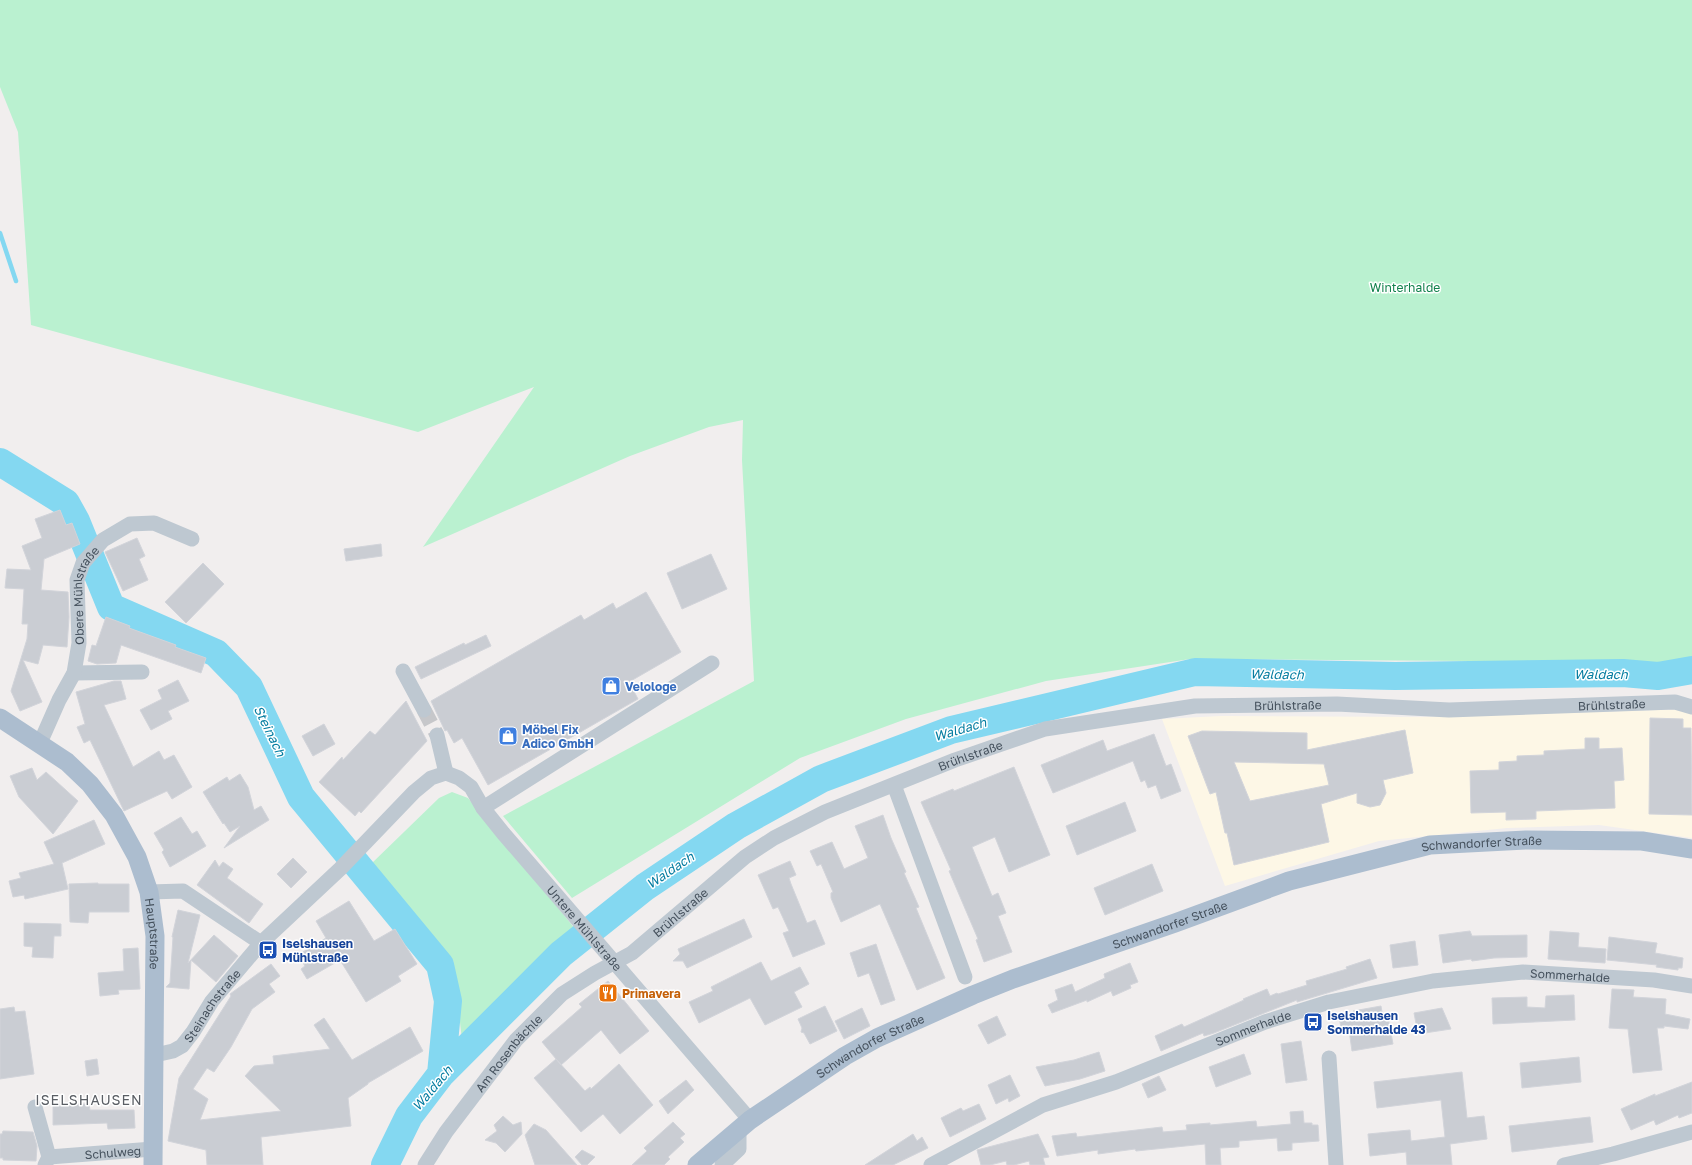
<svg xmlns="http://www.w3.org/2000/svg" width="1692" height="1165" viewBox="0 0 1692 1165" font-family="'Golos Text',sans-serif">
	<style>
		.commercial { fill: #fdf7e6 }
		.green { fill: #baf1d0 }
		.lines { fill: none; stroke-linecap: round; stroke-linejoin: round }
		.stream { stroke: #84d8f1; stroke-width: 4.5 }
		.river { stroke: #84d8f1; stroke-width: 28 }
		.building { fill: #cacdd3; stroke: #d2d4da; fill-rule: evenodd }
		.minor-tunnel { stroke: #c6c7ca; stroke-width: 15; stroke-dasharray: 15 8; stroke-linecap: butt }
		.minor { stroke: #bec8d1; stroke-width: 15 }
		.major { stroke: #acbdcf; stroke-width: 19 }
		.labels { text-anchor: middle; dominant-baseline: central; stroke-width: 3; stroke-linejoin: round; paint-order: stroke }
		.park-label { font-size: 12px; fill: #12824d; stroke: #fff }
		.street-label { font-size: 12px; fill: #45515d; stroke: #fff }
		.shop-label { font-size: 12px; font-weight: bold; fill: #366cbe; stroke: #fff; text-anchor: start }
		.transit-label { font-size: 12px; font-weight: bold; fill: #164399; stroke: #fff; text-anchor: start }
		.food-label { font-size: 12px; font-weight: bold; fill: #c56008; stroke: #fff; text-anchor: start }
		.water-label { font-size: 13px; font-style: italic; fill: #057da1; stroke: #fff }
		.quarter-label { font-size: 14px; letter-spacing: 1px; fill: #5a5e64; stroke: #fff }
	</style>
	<rect width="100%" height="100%" fill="#f1eeee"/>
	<path class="commercial" d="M1692,709v129l-93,-13 -92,3 -128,13 -154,45 -63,-167 59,-3 202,1z"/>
	<path class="green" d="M0,0h1692v673l-4,-11 -29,4 -191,-5 -278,-2 -144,22 -140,38 -106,39 -228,140 -69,-82 251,-135 -12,-221 1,-40 -34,7 -79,29 -207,91 111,-160 -116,45 -387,-107 -13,-193 -18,-45z
		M452,792l16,6 108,132 -113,119 -10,-89 -82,-96 68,-66z"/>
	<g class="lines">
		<path class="stream" d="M0,233l16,48"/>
		<path class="river" d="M0,462l66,41 10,18 35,86 105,46 33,34 52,110 139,168 8,36 -7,73
			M385,1165l24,-49 32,-42 120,-120 84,-67 91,-61 85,-47 130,-49 244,-58 200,4 228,-3 35,3 34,-6"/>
	</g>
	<path class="building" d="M60,510l6,15 6,-2 8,21 -36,15 -3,31 27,2 1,25 -2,30 -24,-2 -5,19 -15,-4 19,42 -22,9 -9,-20 16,-52 1,-15h-6l2,-35 -19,-1 2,-19 24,1 -9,-24 20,-8 -7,-19z
		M137,538l8,18 -6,3 9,21 -25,11 -18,-39z
		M381,544l1,12 -36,5 -2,-12z
		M711,554l16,35 -45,20 -15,-36z
		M203,563l21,21 -38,39 -21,-21z
		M646,592l35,60 -52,30 9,17 -150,86 -26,-47 -8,5 -7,-13 -2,1 -14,-30 150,-86 3,5 29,-17 3,6z
		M106,617l24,9 -1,2 47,17 -1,2 31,11 -5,15 -80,-28 -5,18 -19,1 -9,-3 4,-16 4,1z
		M486,635l5,11 -70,33 -6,-12 49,-24 1,2z
		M178,680l11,21 -21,10 4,8 -21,11 -11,-20 22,-11 -4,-9z
		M114,681h7l5,18 -22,6 29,62 26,-16 5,9 10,-5 18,32 -20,12 -5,-8 -43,20 -34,-71 -6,3 -7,-16 8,-3 -9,-32z
		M406,701l21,40 -66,72 -2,-2 -4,5 -36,-34 23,-25 1,3 27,-29 5,4z
		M1650,718l33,1v9h8l1,87 -43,-1z
		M324,724l11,20 -22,12 -11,-20z
		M1405,730l8,43 -30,7 3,13 -6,12 -10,2 -13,-4v-10l-36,11 8,38 -95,23 -7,-32h-2l-9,-41 -6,2 -22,-58 14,-5 105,2v17zM1234,762l90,2 5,21 -79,16z
		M1154,734l12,32 5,-2 10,27 -20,8 -5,-14 -8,3 -3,-8 -4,2 -8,-21 -80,32 -12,-28 62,-25 4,11z
		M1585,738h14v11l23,-1 2,32 -10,1 1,27 -79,3v8l-30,1v-8l-35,1 -1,-42 29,-1v-8l18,-1v-5l27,-1v-4l41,-2z
		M1014,767l36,88 -41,17 -14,-35 -23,10 20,49 6,-3 8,20 -8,3 14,36 -28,10 -8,-22 2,-1 -29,-68 2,-1 -30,-68 32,-13 1,2z
		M32,768l5,12 9,-8 32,29 -25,33 -34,-37 -9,-21z
		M240,774l8,13 6,23 7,-4 8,14 -45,28 16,-22 -10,6 -6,-9 -1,1 -20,-32 24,-15 2,4z
		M1125,802l11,29 -59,24 -11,-29z
		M883,815l8,23 15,34 -2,1 15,34 -3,1 29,70 -28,12 -37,-86 -39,18 -10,-24v-5l2,-1 -12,-28 -4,2 -7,-15 22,-9 12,27 24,-11 -13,-32z
		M181,817l11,17 5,-3 9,15 -36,21 -8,-15 2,-2 -10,-17z
		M94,820l11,24 -43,19 6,26 -43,10 -1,-4 -11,2 -4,-16 12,-3 -2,-5 35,-9 -10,-22z
		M293,858l14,14 -16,16 -14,-14z
		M215,860l4,7 4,-5 10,7 -6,9 36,26 -14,19 -52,-38z
		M790,861l6,14 -7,3 2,6 16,39 8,-3 10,24 -32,13 -10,-24 6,-2 -11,-24 -5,2 -15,-34z
		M1152,864l11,27 -58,24 -11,-27z
		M98,883v1h31v28h-40l-1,11 -18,-1 -1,-38z
		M349,901l25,40 21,-12 22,35 -19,12 3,5 -35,21 -26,-42 -33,19 -6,-10 4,-3 -7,-11 28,-17 -10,-17z
		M178,910l22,5 -12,48 26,-28 24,21 -22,26 -25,-22 -2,29 -23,-2 4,-4 3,-46h-1z
		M744,919l8,18 -65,31 -4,-7h-10l7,-7 -2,-5z
		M24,923l37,1v12h-7l-1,22 -21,-1 1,-10 -9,-1z
		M1470,931l2,5 55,-1v22l-33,1 -22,3 -1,-2 -28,4 -4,-28z
		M1550,931l29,2 -1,14 28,2 -1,14 -57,-4z
		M1609,937l48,6 -2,10 28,5 -1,10h-4v2l-22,-3 1,-2 -50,-5z
		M1415,941l3,24 -25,3 -3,-23z
		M876,944l19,56 -14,5 -12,-32 -11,4 -8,-24z
		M138,948l2,41 -22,1 1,4 -19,2 -2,-23 26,-2 -1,-22z
		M1370,959l7,19 -80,24v-2l-83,33 -10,3 -1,-3 -42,18 -6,-15 27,-12 2,3 60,-27 -1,-1 24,-10 3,7 7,-3 1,1 29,-9 -1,-4 41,-12 -1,-2z
		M761,962l10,19 29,-14 9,17 -15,8 8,15 -37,18 -15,-27 -51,25 -10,-21 24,-11 -2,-4z
		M1130,963l8,19 -8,3 1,3 -18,8 -2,-5 -24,11v-2l-35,13 -4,-8 10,-5 -3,-10 17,-6 3,8 30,-14 -1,-4z
		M271,964l9,12 -11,8 6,8 -23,17 -21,38 -17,25 -7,-4 -14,21 15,10 -8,21 81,-9 -36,-35 9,-10 20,-2 -1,-8 57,-7 -16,-24 10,-7 28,42 58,-33 13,24 -55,32v1l-20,14 3,28 -90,11 2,28h-56l-1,-15 -38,-9 11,-63 52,-82 -1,-2z
		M608,981l41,50 -29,23 -19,-24 -40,35 -19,-23 40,-35 -3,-3z
		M1612,989l22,1 -1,7 33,2 -1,15 25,5 -2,10 -24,-3v2h-7l5,42 -29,3 -5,-44 -19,-1z
		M1574,995l1,25 -82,4 -1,-26 35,-1v10l18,1 1,-12z
		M825,1006l12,25 -27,13 -6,-11 -3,-1 1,-4 -4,-9z
		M1381,1006l2,12 5,-1 5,27 -41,7 -3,-21 -7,1 -3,-13 15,-3 -1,-4z
		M14,1007l1,5 10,-1 9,63 -34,5v-70z
		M862,1008l8,18 -26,13 -9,-18z
		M1442,1008l9,21 -33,5 -4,-21z
		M997,1016l9,19 -18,9 -10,-19z
		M1301,1041l6,39 -21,3 -5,-39z
		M1099,1052l6,19 -25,8 -35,7 -9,-19 38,-7z
		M1244,1054l7,20 -35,13 -7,-20z
		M1579,1057l2,25 -59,6 -2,-25z
		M97,1059l2,15 -12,2 -2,-15z
		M556,1059l29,32 5,-4 1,2 28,-25 34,41 -33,29 -17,-20 -22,18 -47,-54z
		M1462,1072l5,46 17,-2 3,23 -37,5 2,21h-45l-1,-13 -36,4 -2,-22 42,-4 1,11 34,-4 -4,-37 -64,8 -3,-26z
		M1010,1075l10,21 -11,6 -1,-4 -12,6 -8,-19z
		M1159,1076l7,14 -18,8 -6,-14z
		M686,1080l8,10 -26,24 -9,-13z
		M1692,1082v31l-13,5 -1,-3 -22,10 -2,-5 -23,10 -10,-21 34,-15v2z
		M53,1104h36l1,6h44l1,18 -27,1 -1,-6 -54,2z
		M979,1104l7,15 -36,18 -9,-19 20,-10 2,3z
		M1303,1111l1,12h8v2h6l1,16 -27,2v7l-14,1 -1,-13 -38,3v6l-19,1 1,17h-15l-1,-21 -69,7 -1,-2 -37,5v-4l-41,6 -5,-20 24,-3 1,4 85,-10 1,5 24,-2 -1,-5 24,-2v2l46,-4 1,6 34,-3 -1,-12z
		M503,1116l10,9 8,-3 1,12 -17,18 -9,-9 -11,-3 12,-9 -3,-6z
		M1590,1117l3,25 -81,10 -3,-26z
		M673,1122l12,12 -5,4 4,4 -16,15 2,2 -6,6h-32l15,-14 -3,-3z
		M534,1124l12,6 31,35h-42l-10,-30z
		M3,1131l30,1 4,14 -1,15 -33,-1v-2h-3v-24h2z
		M913,1134l4,7 5,-4 6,11 -35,17h-28z
		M1038,1134l11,23 -6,1 2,7h-15l-1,-4 -15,4h-7l-1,-4 -16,4h-9l-4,-15z
		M582,1150l13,7 -8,8h-5l-7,-8z"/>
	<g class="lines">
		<path class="minor-tunnel" d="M424,710l13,25"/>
		<g class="minor">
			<path d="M403,671l21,39"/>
			<path d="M74,673l68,-1"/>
			<path d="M437,735l9,38"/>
			<path id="s1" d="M40,743l19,-43 15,-27 5,-30 -2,-63 6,-17 20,-23 27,-16 24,-1 38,16"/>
			<path d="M894,785l71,192"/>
			<path d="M483,808l229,-145"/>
			<path d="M149,892l34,-1 78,52"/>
			<path id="s2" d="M155,1055l18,-4 9,-5 11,-14 19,-31 49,-58 79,-74 74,-77 17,-14 15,-5 13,5 12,9 12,21 20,25 247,287"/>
			<path d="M1329,1058l7,107"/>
			<path d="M35,1107l14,50"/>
			<path id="s3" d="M45,1165l4,-8 104,-8"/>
			<path id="s4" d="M425,1165l21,-33 70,-92 46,-46 33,-21 37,-20 113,-96 29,-19 51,-26 130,-52 90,-31 150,-23 142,-2 112,6 226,-8 17,5"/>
			<path d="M722,1165l17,-16v-19"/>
			<path id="s5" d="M931,1165l112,-60 73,-23 149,-60 64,-20 104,-21 90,-9 131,8 38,6"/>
			<path d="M1564,1165l49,-11 79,-22"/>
		</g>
		<g class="major">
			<path id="s6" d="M0,718l67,44 23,22 24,31 23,42 12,35 6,44 -2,229"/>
			<path id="s7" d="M697,1165l53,-45 95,-64 32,-18 96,-43 40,-16 162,-56 114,-42 141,-36 96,-5 116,1 50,8"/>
		</g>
	</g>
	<defs>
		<g id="shop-square" transform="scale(1)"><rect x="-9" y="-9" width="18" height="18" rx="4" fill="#3f7fe0" stroke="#fff"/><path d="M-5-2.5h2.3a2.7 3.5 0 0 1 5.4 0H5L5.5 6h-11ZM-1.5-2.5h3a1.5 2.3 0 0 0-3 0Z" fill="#fff"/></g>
		<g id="bus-square" transform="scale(1)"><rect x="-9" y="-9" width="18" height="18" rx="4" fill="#1a4fb4" stroke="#fff"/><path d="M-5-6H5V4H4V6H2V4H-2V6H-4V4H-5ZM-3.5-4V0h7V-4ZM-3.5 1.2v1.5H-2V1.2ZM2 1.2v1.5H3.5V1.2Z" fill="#fff"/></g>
		<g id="restaurant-square" transform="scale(1)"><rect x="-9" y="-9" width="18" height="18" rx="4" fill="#e8710a" stroke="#fff"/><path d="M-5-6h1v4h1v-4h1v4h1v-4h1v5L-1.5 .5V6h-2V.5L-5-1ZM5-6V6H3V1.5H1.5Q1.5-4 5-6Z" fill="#fff"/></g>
	</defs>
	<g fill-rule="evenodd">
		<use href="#shop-square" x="611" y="686"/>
		<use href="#shop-square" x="508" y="736"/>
		<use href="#bus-square" x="268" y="950"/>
		<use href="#restaurant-square" x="608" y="993"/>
		<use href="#bus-square" x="1313" y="1022"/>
	</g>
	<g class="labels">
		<g class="park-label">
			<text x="1405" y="287">Winterhalde</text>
		</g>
		<g class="street-label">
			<text stroke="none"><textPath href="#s1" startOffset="158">Obere Mühlstraße</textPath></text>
			<text stroke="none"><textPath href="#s4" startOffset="1021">Brühlstraße</textPath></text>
			<text stroke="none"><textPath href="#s4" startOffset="1345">Brühlstraße</textPath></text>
			<text stroke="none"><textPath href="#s4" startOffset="697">Brühlstraße</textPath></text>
			<text stroke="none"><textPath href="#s7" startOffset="859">Schwandorfer Straße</textPath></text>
			<text stroke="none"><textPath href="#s4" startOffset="364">Brühlstraße</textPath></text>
			<text stroke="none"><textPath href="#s7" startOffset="535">Schwandorfer Straße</textPath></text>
			<text stroke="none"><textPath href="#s2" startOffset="622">Untere Mühlstraße</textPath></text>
			<text stroke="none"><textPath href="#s6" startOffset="278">Hauptstraße</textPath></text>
			<text stroke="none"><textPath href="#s5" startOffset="675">Sommerhalde</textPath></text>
			<text stroke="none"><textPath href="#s2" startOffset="79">Steinachstraße</textPath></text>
			<text stroke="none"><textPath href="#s5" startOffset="351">Sommerhalde</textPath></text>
			<text stroke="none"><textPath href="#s7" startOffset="211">Schwandorfer Straße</textPath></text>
			<text stroke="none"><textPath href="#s4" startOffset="140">Am Rosenbächle</textPath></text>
			<text stroke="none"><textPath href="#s3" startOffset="73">Schulweg</textPath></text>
		</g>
		<g class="shop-label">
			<text x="625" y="686">Velologe</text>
			<text x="522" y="729">Möbel Fix<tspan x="522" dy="14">Adico GmbH</tspan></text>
		</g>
		<g class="transit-label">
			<text x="282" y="943">Iselshausen<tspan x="282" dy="14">Mühlstraße</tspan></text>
			<text x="1327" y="1015">Iselshausen<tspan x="1327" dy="14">Sommerhalde 43</tspan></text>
		</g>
		<g class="food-label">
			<text x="622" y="993">Primavera</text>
		</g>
		<g class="water-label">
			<text transform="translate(1277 674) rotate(1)">Waldach</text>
			<text x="1601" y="674">Waldach</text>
			<text transform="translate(960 729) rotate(-16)">Waldach</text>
			<text transform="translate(270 731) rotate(64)">Steinach</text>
			<text transform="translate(670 870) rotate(-34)">Waldach</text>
			<text transform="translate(432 1088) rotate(-50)">Waldach</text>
		</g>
		<g class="quarter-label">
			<text x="89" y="1099">ISELSHAUSEN</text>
		</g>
	</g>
</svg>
